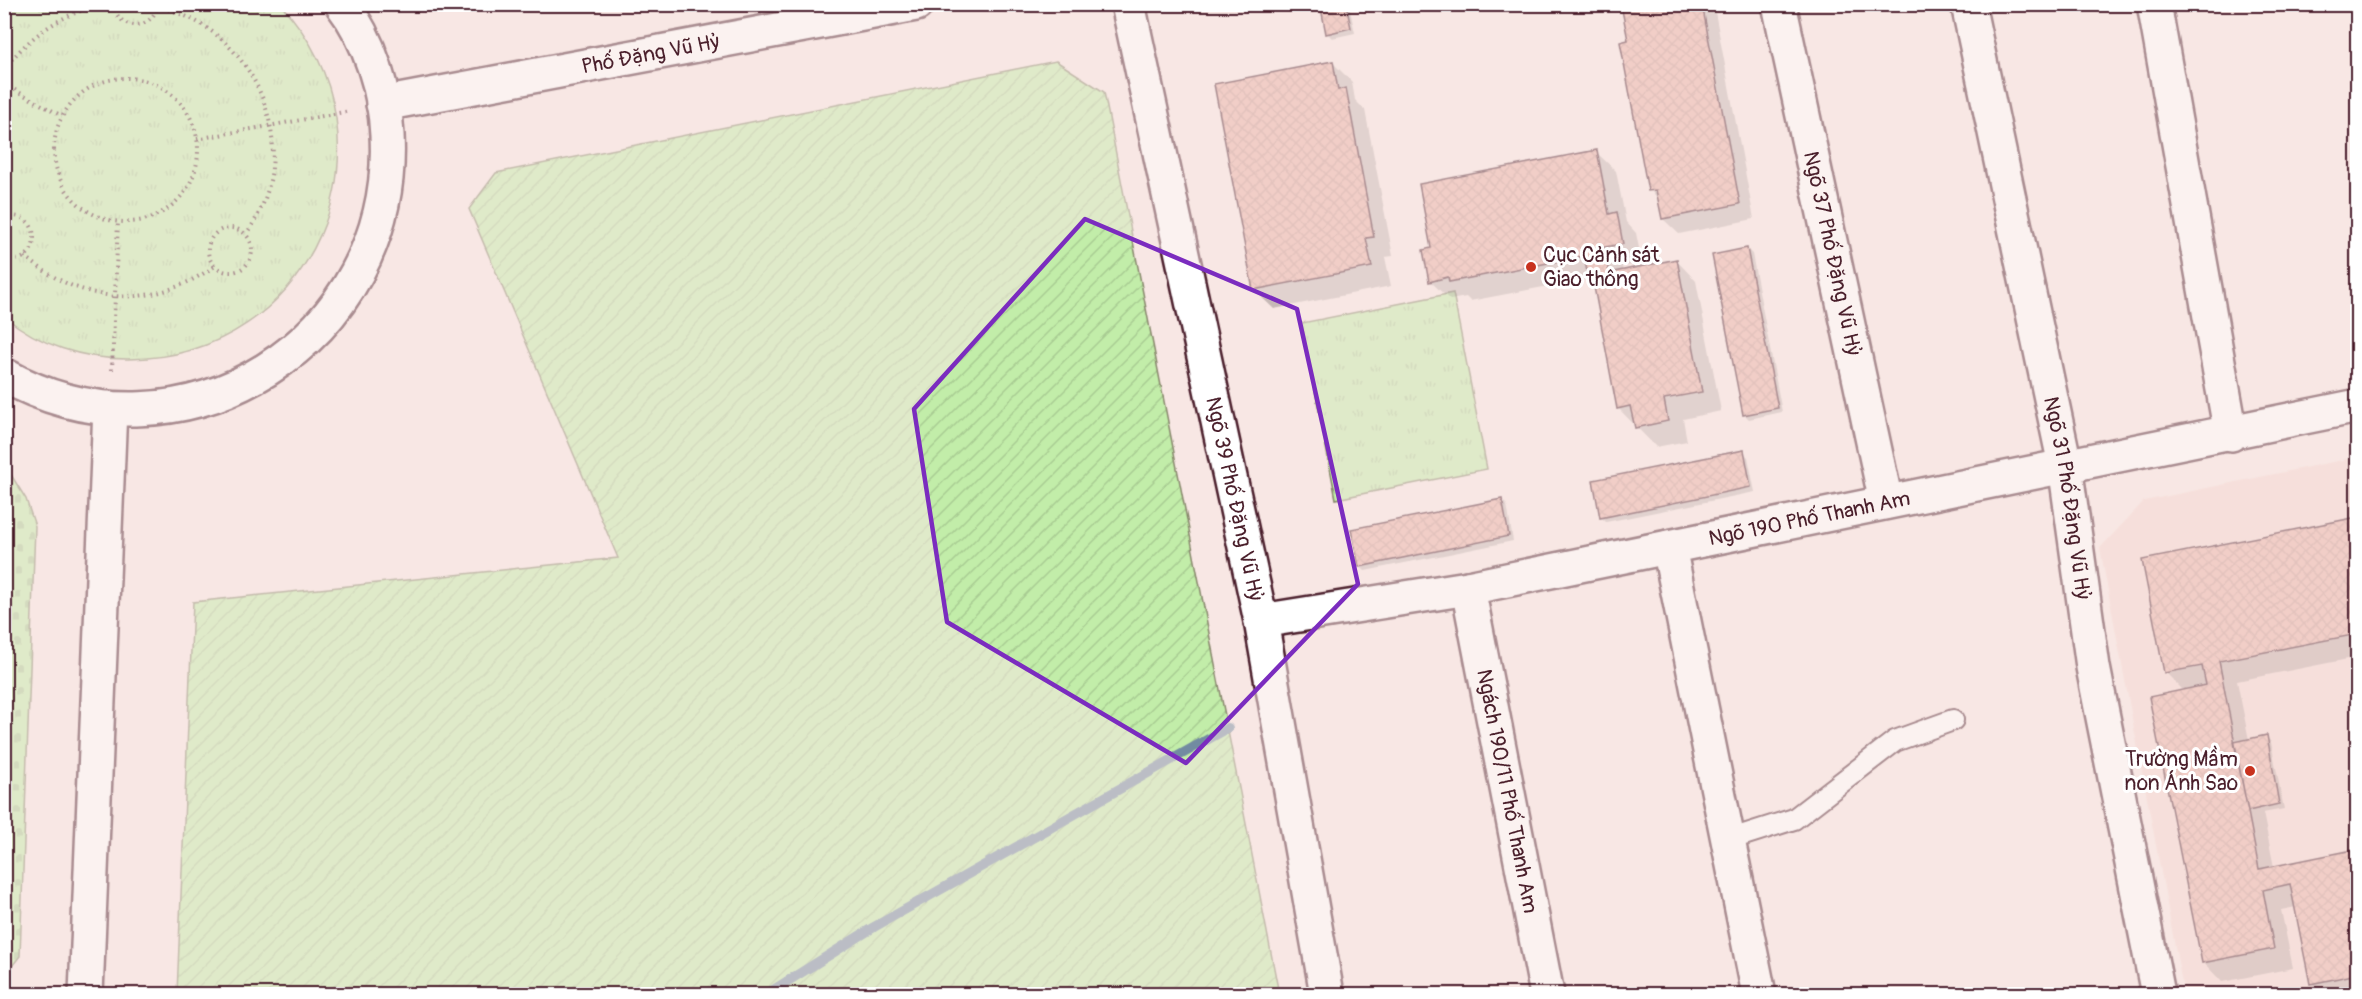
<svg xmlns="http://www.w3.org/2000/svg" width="2362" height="999" viewBox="0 0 2362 999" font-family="Pangolin,sans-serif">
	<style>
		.built { fill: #f4d6d1 }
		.grass { fill: url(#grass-tufts); stroke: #86866a; stroke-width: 1.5 }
		.cemetery { fill: url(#cemetery-stones); stroke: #86866a; stroke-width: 1.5 }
		.garden { fill: url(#garden-furrows); stroke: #86866a; stroke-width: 1.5 }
		.shadow { fill: #0003 }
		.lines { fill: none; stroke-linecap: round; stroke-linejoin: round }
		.stream { stroke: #728ba1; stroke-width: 10 }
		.building { fill: url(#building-cross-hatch); stroke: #4a1f2b; stroke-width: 1.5 }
		.service-casing { stroke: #4a1f2b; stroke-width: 24 }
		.minor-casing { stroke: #4a1f2b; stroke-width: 38 }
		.tertiary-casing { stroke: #4a1f2b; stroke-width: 38 }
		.secondary-casing { stroke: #4a1f2b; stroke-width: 38 }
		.path { stroke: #4a1f2b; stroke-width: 4; stroke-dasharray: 1.5 4.5; stroke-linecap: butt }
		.service { stroke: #fff; stroke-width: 20 }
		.minor { stroke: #fff; stroke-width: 33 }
		.tertiary { stroke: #fff; stroke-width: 33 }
		.secondary { stroke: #fff; stroke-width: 33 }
		.marked { fill: none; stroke: #7b2cbf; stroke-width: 4.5; stroke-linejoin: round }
		.poi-dot { fill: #c8321e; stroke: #fff; stroke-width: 2 }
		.labels { text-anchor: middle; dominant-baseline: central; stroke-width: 6; stroke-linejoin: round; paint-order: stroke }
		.street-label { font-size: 21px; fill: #4a1f2b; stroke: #fff }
		.poi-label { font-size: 21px; fill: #4a1f2b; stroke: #fff; text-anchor: start }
	</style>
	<defs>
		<pattern id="grass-tufts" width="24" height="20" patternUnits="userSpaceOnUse" patternTransform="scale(1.5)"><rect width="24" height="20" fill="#c2eda9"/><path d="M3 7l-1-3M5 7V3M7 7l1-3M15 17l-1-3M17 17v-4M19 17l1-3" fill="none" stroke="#a8cb92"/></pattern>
		<pattern id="cemetery-stones" width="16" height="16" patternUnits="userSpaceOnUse" patternTransform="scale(1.5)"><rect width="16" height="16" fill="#c2eda9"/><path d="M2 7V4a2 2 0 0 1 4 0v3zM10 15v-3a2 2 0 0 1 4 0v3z" fill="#a8cb92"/></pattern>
		<pattern id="garden-furrows" width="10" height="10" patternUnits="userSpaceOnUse" patternTransform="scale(1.5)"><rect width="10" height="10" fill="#c2eda9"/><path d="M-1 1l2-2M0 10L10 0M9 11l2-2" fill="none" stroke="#a8cb92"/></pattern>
		<pattern id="building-cross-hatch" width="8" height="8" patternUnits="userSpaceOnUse" patternTransform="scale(1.5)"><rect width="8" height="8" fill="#e9afa5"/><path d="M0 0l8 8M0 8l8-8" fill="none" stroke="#c9968e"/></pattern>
	</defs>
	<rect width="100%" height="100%" fill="#f8e7e4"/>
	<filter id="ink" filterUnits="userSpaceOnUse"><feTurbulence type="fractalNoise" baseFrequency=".0167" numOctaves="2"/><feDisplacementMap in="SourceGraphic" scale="12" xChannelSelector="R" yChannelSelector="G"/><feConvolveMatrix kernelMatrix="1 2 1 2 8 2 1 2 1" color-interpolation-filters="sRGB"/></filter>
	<g filter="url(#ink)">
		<path class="built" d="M2357,457v537h-173l-84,-446 44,-47z"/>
		<path class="grass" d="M4,5h277c125,136 33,355 -154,354 -44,0 -88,-14 -122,-42z
			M1453,293l34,176 -151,30 -34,-176z"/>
		<path class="cemetery" d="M5,465l21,34 9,27 -15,430 -15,19z"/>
		<path class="garden" d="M1056,61l48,31 175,902h-1102l16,-392 425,-44 -149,-349 27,-36z"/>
		<path class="shadow" d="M1322,4l23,1 5,5 5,23 -23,5 -5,-5 -2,-24z
			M1661,4h46l8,8 39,207 -75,15 -16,-15 -3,-19 -10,-10 -21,-148z
			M1332,62l20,20 3,18 10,10 28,146 -8,1 6,29 -117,23 -20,-19 -38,-205z
			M1596,152l20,19 10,51 10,11 6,30 -20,4 1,4 54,-10 19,20 25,130 -38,8 4,22 -31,6 -38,-39 -24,-127 -3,-3 -121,23 -4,-4 -16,3 -20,-19 3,-32z
			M1747,249l5,5 30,158 -33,7 -5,-5z
			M1743,452l5,5 7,35 -149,30 -5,-5z
			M1502,500l5,5 6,36 -148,30 -5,-5z
			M2358,518v139l-121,24 12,59 17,-3 5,5 13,67 -21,4 11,54 84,-16v143h-36l-11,-11 -15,-76 -15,3 12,58 -71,14 -19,-20 -19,-271 -18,-18z"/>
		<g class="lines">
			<path class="stream" d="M767,994l107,-67 354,-199"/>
		</g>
		<path class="building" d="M1346,4l5,24 -25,6 -5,-26z
			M1653,4h49l38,200 -78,15 -6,-29 -8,1 -28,-149 8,-2 -6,-30z
			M1333,61l5,29 8,-2 28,149 -8,1 6,29 -119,23 -39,-206z
			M1597,150l12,64 8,-2 6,32 -19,3 5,26 68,-14 25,133 -38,7 4,22 -33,7 -5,-22 -13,3 -25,-133 -4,1 -4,-21 -135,26 -1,-5 -19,5 -6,-32 8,-2 -12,-64z
			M1747,248l31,160 -35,7 -31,-160z
			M1744,450l7,37 -151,31 -7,-38z
			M1502,499l7,37 -150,31 -8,-38z
			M2358,517v117l-139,27 40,208 99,-20v125l-48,10 -20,-100 -27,6 11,59 -72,14 -53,-266 57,-12 -4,-19 -38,7 -22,-113z
			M2267,735l12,69 -31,7 -14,-69z"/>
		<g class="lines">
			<g class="service-casing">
				<path id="service" d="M1728,840l66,-21 101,-78 58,-21"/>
			</g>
			<g class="minor-casing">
				<g id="minor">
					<path id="s1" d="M1128,4l133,617 66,373"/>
					<path id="s2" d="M1779,4l107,498"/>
					<path id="s3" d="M1968,4l97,461 28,202 65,327"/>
					<path d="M2154,4l77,430"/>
					<path d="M1669,547l90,447"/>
					<path id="s4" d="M1468,588l79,406"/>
					<path id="s5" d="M1261,621l207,-33 890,-182"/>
				</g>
			</g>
			<g class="tertiary-casing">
				<g id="tertiary">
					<path id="s6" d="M383,104l533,-100"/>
				</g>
			</g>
			<g class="secondary-casing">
				<path id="secondary" d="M4,375c179,101 394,-36 383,-240 -2,-44 -17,-95 -45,-131
					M86,994l24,-586"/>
			</g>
			<path class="path" d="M113,4c5,27 37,28 44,3
				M157,7c99,20 151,144 89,227
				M4,69c26,-34 60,-58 104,-65
				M54 150a72 72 0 1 1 144 0a72 72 0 1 1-144 0Z
				M4,84l58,32
				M197,139l153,-28
				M4,217c41,-9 39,52 0,42
				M208 250a22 22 0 1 1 44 0a22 22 0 1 1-44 0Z
				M25,256c57,50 128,54 190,10
				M112,370l6,-149"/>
			<use href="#service" class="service"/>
			<use href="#minor" class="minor"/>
			<use href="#tertiary" class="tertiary"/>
			<use href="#secondary" class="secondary"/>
		</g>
	</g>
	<path d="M0 0H2362V999H0ZM1085,219l212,90 61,275 -172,179 -239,-141 -33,-213z" fill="#f8e7e4" fill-opacity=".55" fill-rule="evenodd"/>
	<path class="marked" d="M1085,219l212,90 61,275 -172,179 -239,-141 -33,-213z"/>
	<g class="poi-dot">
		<circle cx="1531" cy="267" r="6"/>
		<circle cx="2250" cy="771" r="6"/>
	</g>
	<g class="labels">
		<g class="street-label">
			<text stroke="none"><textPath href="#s6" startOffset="272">Phố Đặng Vũ Hỷ</textPath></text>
			<text stroke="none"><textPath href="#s2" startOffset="255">Ngõ 37 Phố Đặng Vũ Hỷ</textPath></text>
			<text stroke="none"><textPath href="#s1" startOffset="506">Ngõ 39 Phố Đặng Vũ Hỷ</textPath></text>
			<text stroke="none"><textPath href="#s3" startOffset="504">Ngõ 31 Phố Đặng Vũ Hỷ</textPath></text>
			<text stroke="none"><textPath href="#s5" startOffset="558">Ngõ 190 Phố Thanh Am</textPath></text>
			<text stroke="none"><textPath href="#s4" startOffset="207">Ngách 190/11 Phố Thanh Am</textPath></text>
		</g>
		<g class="poi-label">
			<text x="1543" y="255">Cục Cảnh sát<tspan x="1543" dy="24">Giao thông</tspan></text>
			<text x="2238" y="759" text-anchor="end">Trường Mầm<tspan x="2238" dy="24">non Ánh Sao</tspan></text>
		</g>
	</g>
	<rect width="2362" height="999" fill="none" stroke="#fff" stroke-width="24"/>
	<rect x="12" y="12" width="2338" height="975" fill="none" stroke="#4a1f2b" stroke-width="2" filter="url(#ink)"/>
</svg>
